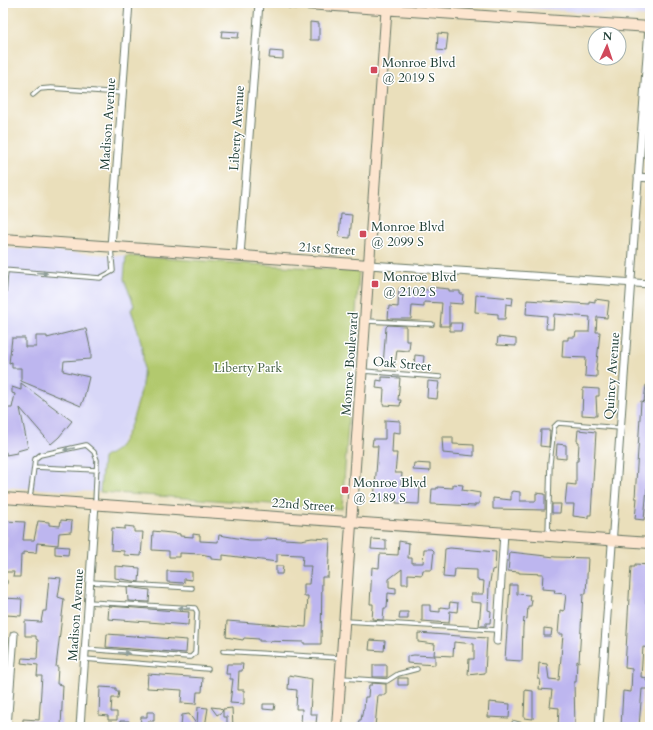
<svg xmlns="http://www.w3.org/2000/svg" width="653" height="730" viewBox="0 0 653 730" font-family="Cardo,serif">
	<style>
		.built { fill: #d8d7f8 }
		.green { fill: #b2c96e; stroke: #688351 }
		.building { fill: #bdb6ef }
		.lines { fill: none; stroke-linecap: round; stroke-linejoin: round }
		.lane-casing { stroke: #667663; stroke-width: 5.5 }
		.street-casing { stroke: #667663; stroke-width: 9 }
		.secondary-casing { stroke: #667663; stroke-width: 12 }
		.lane { stroke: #fff; stroke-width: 3.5 }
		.street { stroke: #fff; stroke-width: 7 }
		.secondary { stroke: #fce5cf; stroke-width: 10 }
		.oneway { fill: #8f9e9a }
		.poi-dot { fill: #d1495b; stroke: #fff; stroke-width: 1.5 }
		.labels { text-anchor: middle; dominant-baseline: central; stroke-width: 3; stroke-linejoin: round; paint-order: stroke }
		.poi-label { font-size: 13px; fill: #1f3d34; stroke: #fff; text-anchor: start }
		.street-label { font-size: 13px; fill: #1f3d34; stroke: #fff }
		.park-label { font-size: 13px; fill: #446042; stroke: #fff }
	</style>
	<rect width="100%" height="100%" fill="#fff"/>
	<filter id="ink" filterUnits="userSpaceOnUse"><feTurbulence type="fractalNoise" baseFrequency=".025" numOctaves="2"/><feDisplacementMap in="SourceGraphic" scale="8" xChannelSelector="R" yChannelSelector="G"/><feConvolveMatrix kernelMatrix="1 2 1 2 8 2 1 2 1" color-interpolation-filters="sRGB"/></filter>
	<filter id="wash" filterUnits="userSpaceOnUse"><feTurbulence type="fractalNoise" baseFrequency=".012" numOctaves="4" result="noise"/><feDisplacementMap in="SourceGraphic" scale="16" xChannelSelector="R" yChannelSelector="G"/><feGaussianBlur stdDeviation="0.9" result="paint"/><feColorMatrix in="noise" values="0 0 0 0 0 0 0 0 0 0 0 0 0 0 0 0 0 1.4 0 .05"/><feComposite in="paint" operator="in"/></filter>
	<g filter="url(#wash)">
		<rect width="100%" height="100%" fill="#eadfbb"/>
		<path class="built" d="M460,3h190v14z
			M3,248l123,8 -2,23 10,26 8,40 2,33 -14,48 -12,22 -15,10 -3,34 -97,-5z"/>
		<path class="green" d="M126,256l233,15 -17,238 -242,-17 3,-34c4,-3 11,-6 15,-10 8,-9 13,-23 16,-33 14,-40 12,-65 -3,-105l3,-5 -10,-26z"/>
		<g id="blocks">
			<path class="building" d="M310,22l9,1v17h-9z
				M222,31l17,1 -1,6 -17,-1z
				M438,33l10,1 -2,17 -9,-1z
				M270,51l13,1v7l-14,-1z
				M341,214l11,1 -2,23 -11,-1z
				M429,287l20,2v2h11v3h3l-1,10 -13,-1v23h-9l2,-23 -18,-1v5l-12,-1 -1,13h-23l1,-13 9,1 1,-19 30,2z
				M476,295l37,3 -1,7 -6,-1 -1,15h-7v-5l-23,-2z
				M595,299l14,2 -2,17 -10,-1 -1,15h4l-4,39h1v6l-12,-1 1,-18 -24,-1 1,-17h5v-3h7l1,-5h13l1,-15 -36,-3 -1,15h-7l1,-13 -21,-2 1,-14 62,4v-3l6,1z
				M450,323h12l-1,8h-11z
				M388,325l18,1v15h4l-1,10 -12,-1 -2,15h-12l3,-38z
				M82,329h4l5,22v8l-27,2 -1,10 26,6 -5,21 -3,8 -60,-25v-13h-9v-6l-3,1 3,-25h13v9h11v-11h11v2z
				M498,337l18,2v7l-19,-1z
				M415,355l9,1 -1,11 -9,-1z
				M382,377l18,1 -2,22h3l-1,6 -17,-1 1,-16 -8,-1 1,-8 5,1z
				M428,381l11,1 -2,17 -10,-1z
				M21,383l51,38 -13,16 -8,7 -31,-36 8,40 -11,3v2l-11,2v-3h-3v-44h9l3,-14 -3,-1v-6l9,3z
				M646,385h4v103h-3l-3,32 -9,-1 2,-21h-2l6,-97 3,1z
				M583,388l16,1v7h-3l1,20 -15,-1z
				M385,420l15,1v12l-7,-1 -1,21h5l-2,20h7l-1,13 19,1 -1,17 -23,-1v-3l-11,-1v3l-11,-1 4,-55h-6l1,-7h12z
				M541,430h9l-1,17 -9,-1z
				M578,430l18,2 -5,83h-3v3l-15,-2 1,-12h-9l2,-20 9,1v-24h2l1,-19 -2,-1z
				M442,437h11v7l21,1v11l-31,-3z
				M557,444l9,1v14l-10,-1z
				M414,463l16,1v7l-17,-1z
				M453,484l10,1 -1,5 18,3 -1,11h-4v2l-44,-2 1,-15h5v-2l16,1z
				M513,491l7,1v9h16v-8l9,1v16l-52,-1v-11l18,2v-8z
				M552,504h9l-1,9h-8z
				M61,520l11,1 -1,11 -12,1 -1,12 -21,-2 -1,10 -13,-1v3h-2l-1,22h-7l1,-5h-11v-16h2l2,-20h-2v-15l20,1 -2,18h11l4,-19 11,1v3l11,1z
				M125,526l9,1v5h9l-2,24 -17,-1v-4l-13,-1 1,-22 13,1z
				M153,531l27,3v2l13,1v-3l7,1v6l18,1 1,-7 30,5h17v-2l35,2 11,-2 18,1 -2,38h-6l-1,67h-17v-2l-45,-1v-2l-15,-1 -1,2 -17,-3 1,-16 79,6 2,-31h-4v-12h5l2,-18h-9l1,-10 -2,-1 -24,-1v8l-54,-7v5l-12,-1v-3l-11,-2 -20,-1v4h-11v-6l-17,-1z
				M372,539l14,1v10l-15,-1z
				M399,541l10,2 -1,15h4v5h11l1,-14h8l2,2 -2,19h-9l-1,5 -14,-1v10h-6v-15l-13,10v8l7,1v6l-8,-1 -1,15h-3l-1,12 -11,-1 1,-12v-3h-3l2,-37 7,1 1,-14 18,1z
				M55,546l14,1 -1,8 -13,-1z
				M450,548l46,4 -1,17 -3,1 -3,17 -1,23 3,1 -1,12h-4v3h-7l2,-23 -10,-1v-8h12l1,-13 -7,-1v-10l-22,-1 -1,9 -11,-1 2,-28z
				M510,552l45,5 33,1 -2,36h-3l-4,68 -2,-1 -1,21h-2l1,45h-17l1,-19 -9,-1 2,-17 -13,-1 1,-10h-2l1,-16 8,1 2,15 10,1 4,-46h-5l2,-24 4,1 2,-17 -12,-1 1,-3 -13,-1 1,-15 -24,-1v-1l-11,-1z
				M635,564l15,1 -4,38h4v45l-7,-1 -2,30 6,1 -1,3 3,1v7h-7l-3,38h-18l2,-36 8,1 1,-23 -7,-1 5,-88 1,-13h4z
				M115,566l25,2 -1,14 -24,-4z
				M276,566h7l-1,8h-6z
				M167,571l25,1v8l-8,-1v4l-17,-1z
				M49,577l12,1 -3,19 6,2 -8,68h2l-1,17 6,1 -2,42h-38v-8l16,1 3,-44h-5l1,-11 -17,-2 1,-5 15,1 1,-19 -2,-1v-3h-11v-15l16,1 2,-11h3z
				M510,585h7v9l13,1 -1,5h3l-1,6h-3l-1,13 -3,-1 -1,9 -1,34 -17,-1z
				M127,587l23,3 -1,12 -21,-1z
				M3,598l19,1 -1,17 -15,-1v-3l-3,-1z
				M450,602l8,1 -1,9 -7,-1 -1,12 -27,-2v-16h8v6l10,1v-5l9,1z
				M109,606l80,6 -1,13 -80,-6z
				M400,612h8v7h-9z
				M544,628l8,1 -1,7h-7z
				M418,633l69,5 -2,35 -17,2 1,-16h5v-15l-20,-2 -1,14 -19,-1 1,-11 -17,-2z
				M107,634l80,6 -1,13 -80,-6z
				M370,640l15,1 -1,10 -15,-1z
				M414,655l21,1v9l-28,-2v-7z
				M227,664h16l-1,7h-3l-1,19h6v14l-14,-1 3,-24h-3v-5h-4z
				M373,665h14v12h-14z
				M148,674l55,4 -1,14h-5l-1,12 -15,-1 1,-13 -35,-2z
				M289,675l23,4 -2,35h7l-1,10 -15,-1 1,-14h-6l1,-19 -9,-1z
				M398,678h10v7h-10z
				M372,683l14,1v9l-1,2h-7l-3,32h-17l1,-7h2l2,-11h1l1,-12h3l1,-12h3z
				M100,687l16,1v3h3l-1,7h-6l-1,14h6v8h-9v-4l-9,-1z
				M525,690l8,1v28l-9,-1z
				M489,702l21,2 -1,14 -21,-1z
				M263,704h12l-1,6 -11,-1z
				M198,707l10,1 -3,19h-24l1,-12 7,-1 8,11z
				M211,707l9,1 3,3 -6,4z
				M223,709l9,-1 1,19h-6v-10h-4z
				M147,712h7v9h-6v6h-8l1,-10h6z
				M120,721h9v6h-10z"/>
		</g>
	</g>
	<g filter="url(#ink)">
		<use href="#blocks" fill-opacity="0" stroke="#667663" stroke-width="1"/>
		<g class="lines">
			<g class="lane-casing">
				<path id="lane" d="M33,95l7,-6 11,-1 71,5
					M3,270l97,8 13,-7 -2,-23
					M3,305l3,-35
					M367,321l65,3
					M363,371l77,6
					M34,467l63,3
					M30,498l5,-39 5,-4 46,-10 8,7 3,8 -2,43
					M548,536l2,-73 4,-36 4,-4 62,5
					M3,582h2
					M90,582l102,6
					M346,621l151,9
					M85,649l103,8h3l4,-4 2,-41 -2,-4 -107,-6
					M223,651l118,7
					M84,659l124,10
					M342,678l45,3 11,-7 19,-5
					M514,723l17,4"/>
			</g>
			<g class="street-casing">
				<path id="street" d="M638,177l12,1
					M111,247l18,-244
					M240,256l19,-253
					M369,265l281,19
					M497,641l7,-108
					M7,727l7,-92
					M80,727l15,-223
					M599,727l50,-700"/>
			</g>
			<g class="secondary-casing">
				<path id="secondary" d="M291,3l359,24
					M3,239l366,26
					M3,498l647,45
					M337,727l50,-724"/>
			</g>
			<use href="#lane" class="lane"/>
			<use href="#street" class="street"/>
			<use href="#secondary" class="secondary"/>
		</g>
		<defs><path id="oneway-solid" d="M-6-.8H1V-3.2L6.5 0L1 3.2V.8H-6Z"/></defs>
		<g class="oneway">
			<use href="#oneway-solid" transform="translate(42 273) rotate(5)"/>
			<use href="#oneway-solid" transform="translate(69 449) rotate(168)"/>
			<use href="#oneway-solid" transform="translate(184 608) rotate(-177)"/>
			<use href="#oneway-solid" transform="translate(124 653) rotate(4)"/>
		</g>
	</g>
	<g class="poi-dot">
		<rect x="370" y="66" width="8" height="8" rx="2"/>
		<rect x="359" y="230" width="8" height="8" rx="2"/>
		<rect x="371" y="280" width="8" height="8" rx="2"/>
		<rect x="341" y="486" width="8" height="8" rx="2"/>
	</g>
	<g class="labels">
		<g class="poi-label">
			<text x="382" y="63">Monroe Blvd<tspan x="382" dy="15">@ 2019 S</tspan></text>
			<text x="371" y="227">Monroe Blvd<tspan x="371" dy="15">@ 2099 S</tspan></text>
			<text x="383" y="277">Monroe Blvd<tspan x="383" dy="15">@ 2102 S</tspan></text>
			<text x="353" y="483">Monroe Blvd<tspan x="353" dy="15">@ 2189 S</tspan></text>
		</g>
		<g class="street-label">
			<text transform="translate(108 124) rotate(-86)">Madison Avenue</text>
			<text transform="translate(237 128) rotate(-86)">Liberty Avenue</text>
			<text transform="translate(327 249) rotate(4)">21st Street</text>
			<text transform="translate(350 364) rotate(-86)">Monroe Boulevard</text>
			<text transform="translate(402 364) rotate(5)">Oak Street</text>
			<text transform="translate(612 376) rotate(-86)">Quincy Avenue</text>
			<text transform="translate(303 505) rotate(4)">22nd Street</text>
			<text transform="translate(76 615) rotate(-86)">Madison Avenue</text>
		</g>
		<g class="park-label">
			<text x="248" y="368">Liberty Park</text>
		</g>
	</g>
	<rect width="653" height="730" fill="none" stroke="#fff" stroke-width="16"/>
	<g transform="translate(607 46) rotate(3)"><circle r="19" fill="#ffffff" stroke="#a5b1ae"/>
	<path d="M0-3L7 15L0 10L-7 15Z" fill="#d1495b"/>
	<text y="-6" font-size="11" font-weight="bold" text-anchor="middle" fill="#1f3d34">N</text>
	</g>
</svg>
